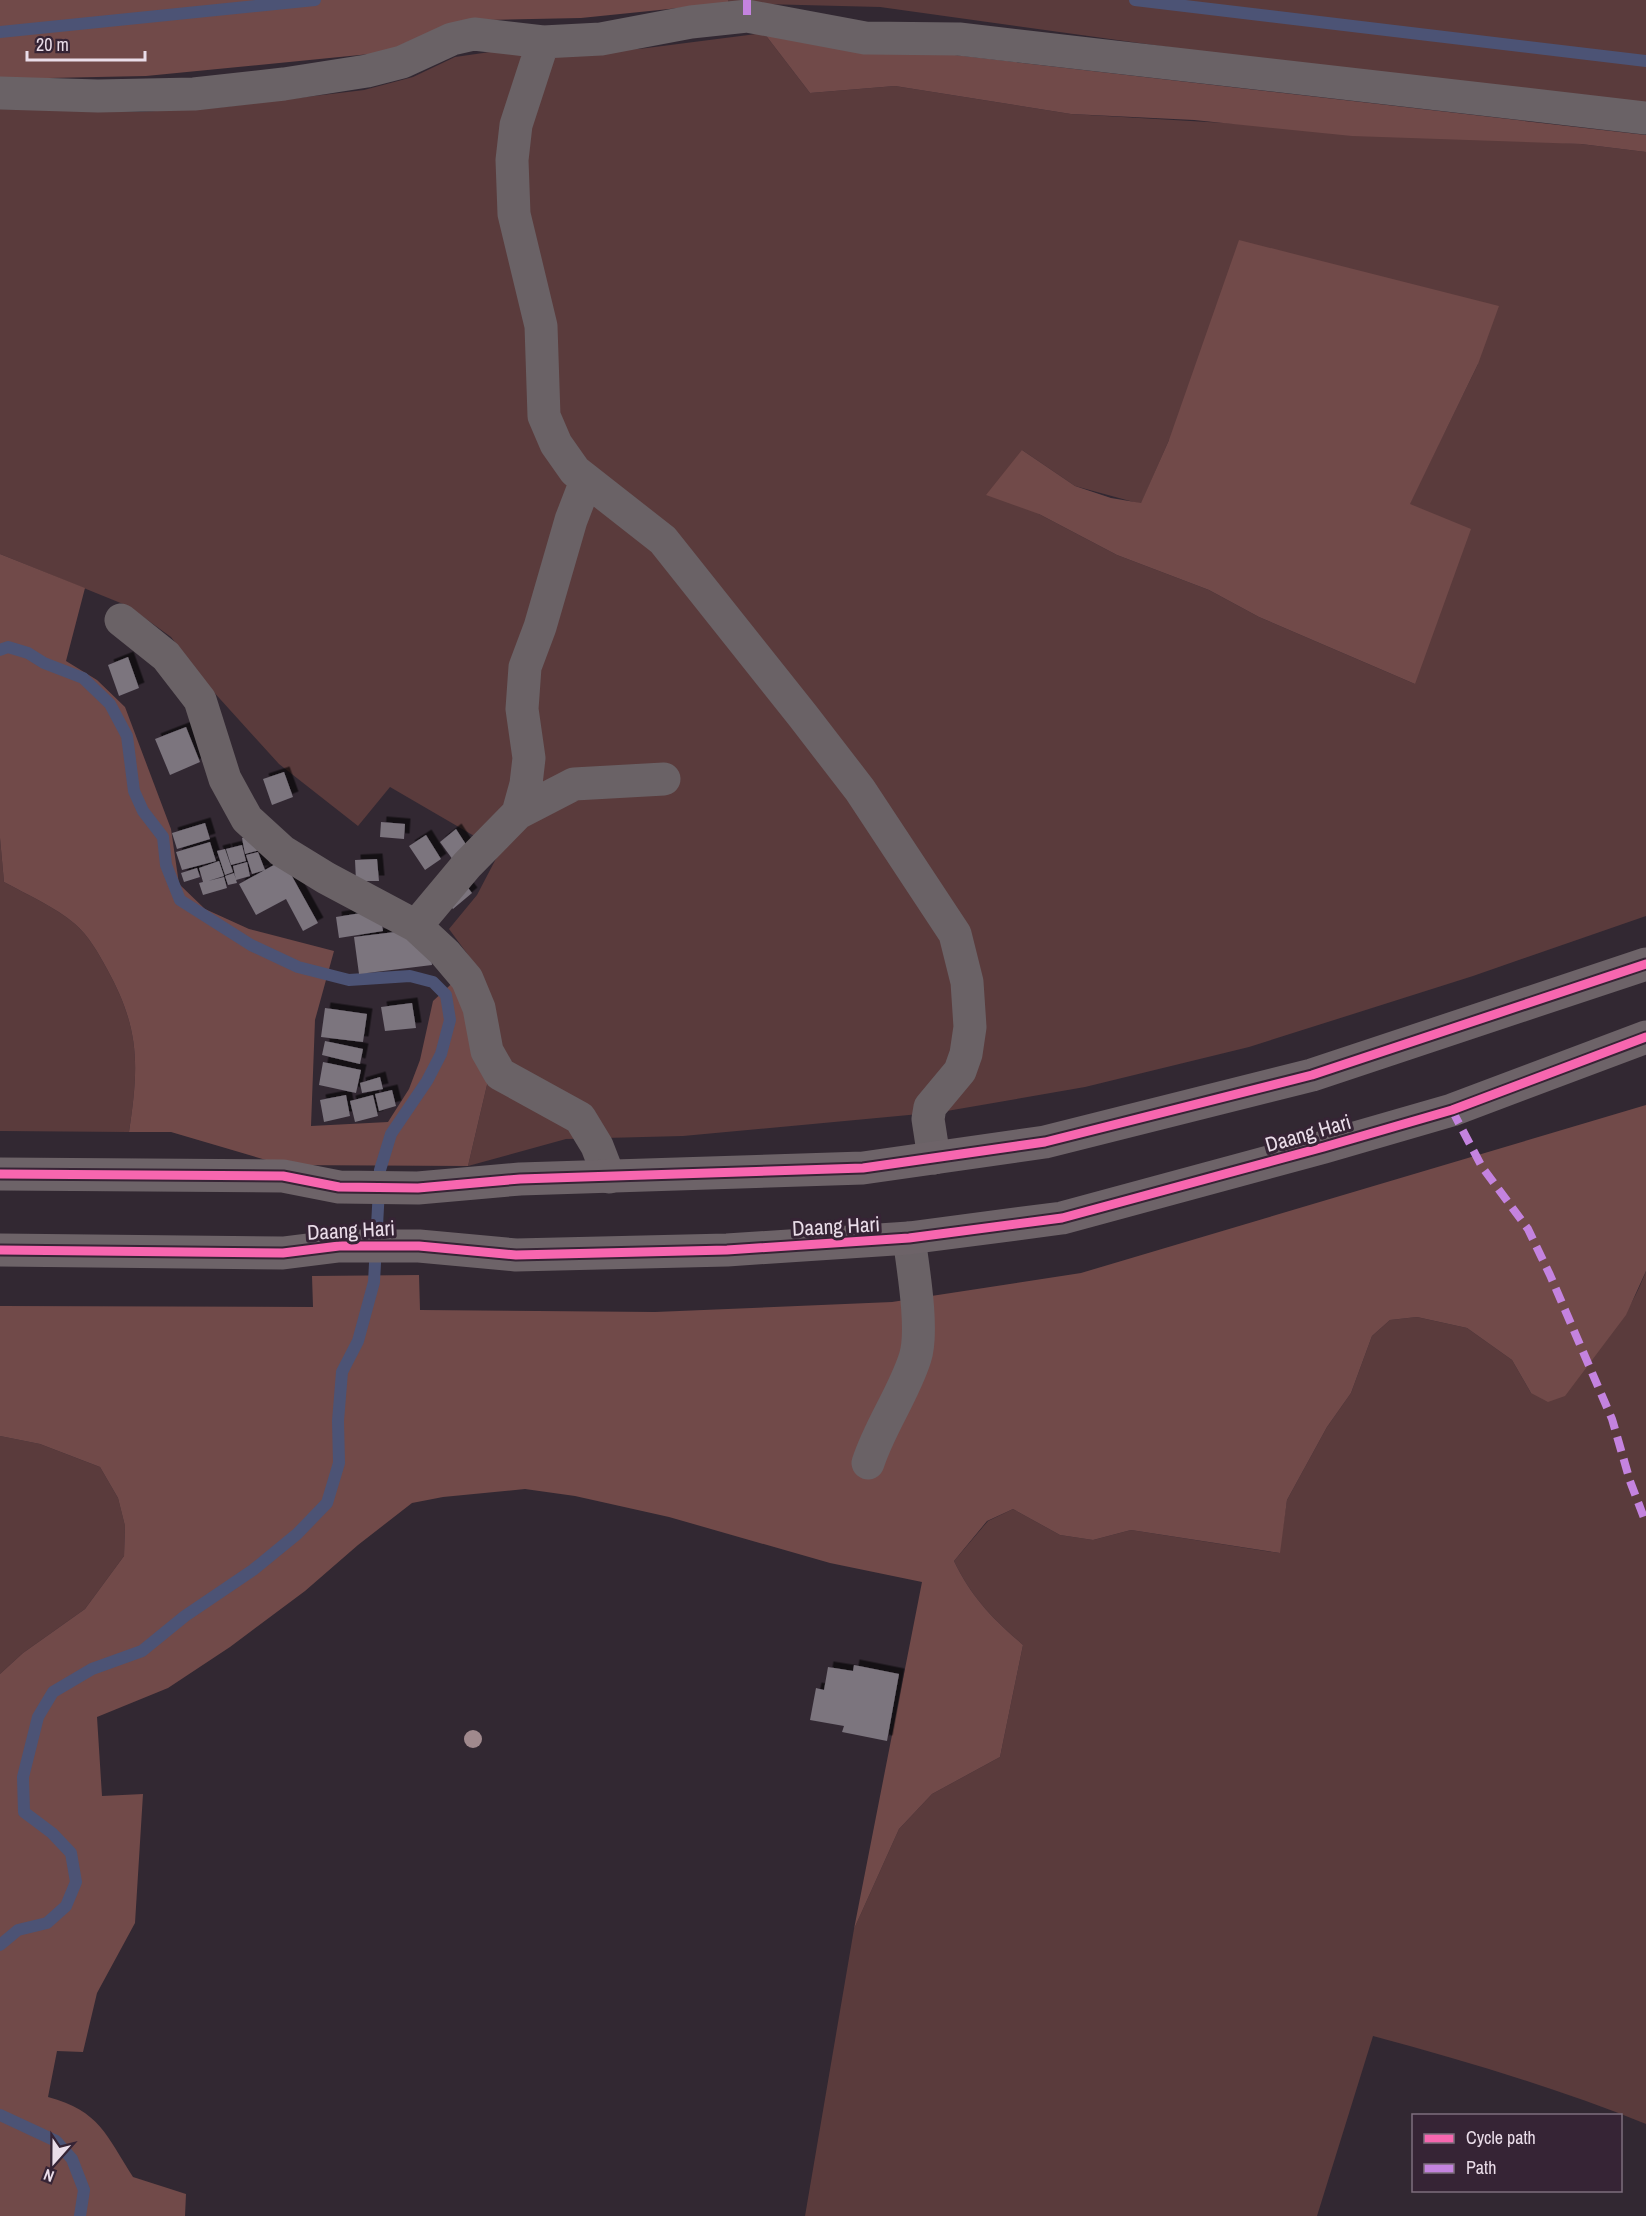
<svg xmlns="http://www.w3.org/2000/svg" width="1646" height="2216" viewBox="0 0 1646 2216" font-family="'Archivo Narrow',sans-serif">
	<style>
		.green { fill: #5a3b3c; fill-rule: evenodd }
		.forest { fill: #714a49 }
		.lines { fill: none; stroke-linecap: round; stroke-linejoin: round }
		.stream { stroke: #4c5375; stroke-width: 12 }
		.building { fill: #7b747e; filter: url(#shadow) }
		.minor { stroke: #6a6266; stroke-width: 33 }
		.major { stroke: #6d6368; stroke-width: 33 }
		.quiet { stroke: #c483df; stroke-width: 8; stroke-dasharray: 15 8; stroke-linecap: butt }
		.cycleway-casing { stroke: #362435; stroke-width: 13 }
		.cycleway { stroke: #f766af; stroke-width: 9 }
		.tree { fill: #a0898d }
		.labels { text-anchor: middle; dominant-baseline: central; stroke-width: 6; stroke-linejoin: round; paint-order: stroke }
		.street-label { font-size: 21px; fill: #eadde9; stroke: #362435 }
	</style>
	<defs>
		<filter id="shadow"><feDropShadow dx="5.5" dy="-5.5" stdDeviation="0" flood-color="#0009"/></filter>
	</defs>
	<rect width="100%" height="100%" fill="#322832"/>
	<path class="green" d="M728,0h918v104l-413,-48 -353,-49 -152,-4z
		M764,33l46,60 85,-7 176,28 510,30 65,8v764l-173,60 -224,71 -164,40 -144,25 -258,24 -117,3 -98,27 30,-128 -24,-75 -25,-34 28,-34 23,-44 -110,-64 -32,39 -79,-62 -68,-75 -40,-52 -43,-31 -128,-52v-445l140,3 83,-5 141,-17 49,-13 42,-20 42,-6 142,-2zM1478,364l-69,141 6,179 -156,-67 -50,-27 -92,-35 -78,-41 -17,-64 53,36 66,18 28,-64z
		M0,838l4,44c24,13 51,25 71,42 13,11 24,30 32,45 33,60 32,96 22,163l-129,-1z
		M1646,1271v853c-89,-36 -180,-63 -273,-88l-56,180h-512l49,-287 45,-100 33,-35 68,-37 23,-112c-31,-27 -51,-47 -69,-84l34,-40 25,-12 47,26 33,5 38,-10 148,23 8,-53 40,-73 24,-34 21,-57 18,-16 27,-3 50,11 45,32 19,33c58,-41 88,-52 115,-122z
		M0,1436l40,8 60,23 18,31 7,28 -1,30 -39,53 -62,44 -23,21z"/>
	<path class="forest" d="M0,0h728v3l-147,15 -95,2 -96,32 -244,24 -146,3z
		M764,33l882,102v17l-65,-8 -229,-8 -158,-16 -123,-6 -176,-28 -85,7z
		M1239,240l260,66 -21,58 -68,140 61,25 -56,155 -156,-67 -50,-27 -92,-35 -78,-41 -53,-19 36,-45 53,36 36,12 30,5 28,-63z
		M0,554l85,34 -19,73 31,19 28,27 46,122 8,55 26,25 44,20 85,22 -19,69 -4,106 77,-4 21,-33 11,-29 13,-59 41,-38 24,75 -30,128 -185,-1 -112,-33h-42c10,-67 11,-103 -22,-163 -8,-15 -19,-34 -32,-45 -20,-17 -47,-29 -71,-42l-4,-44z
		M1646,1105v166l-20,44 -61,81 -17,6 -17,-9 -19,-33 -45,-32 -50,-11 -27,3 -18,16 -21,57 -24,34 -40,73 -7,53 -149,-23 -38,10 -33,-5 -47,-26 -26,12 -33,40c18,37 38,57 69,84l-23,112 -68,37 -33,35 -45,100 68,-347 -92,-19 -161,-46 -94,-21 -50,-7 -82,8 -31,6 -54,42 -53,46 -75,56 -62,41 -71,29 5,79 41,-2 -8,129 -38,70 -14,59 -26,-1 -9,46c52,14 58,38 85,80l53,17 -1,22h-185v-542l23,-21 62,-44 39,-53 1,-30 -7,-28 -18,-31 -60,-23 -40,-8v-130l313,1 -1,-31 107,-1 1,35 235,2 237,-10 189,-29z"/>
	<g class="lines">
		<path class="stream" d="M1135,0l511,61
			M0,32l315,-32
			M0,650l8,-3 20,6 16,10 39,15 27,26 17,32 7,55 9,20 20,26 3,28 14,35 71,45 47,22 51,13 61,-4 23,6 13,13 4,25 -9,34 -14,27 -36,53 -11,36 -6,112 -16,59 -16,31 -4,49 1,42 -12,40 -30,31 -44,36 -68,46 -43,35 -50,18 -39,23 -15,25 -15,60 1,35 28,21 19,20 5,29 -10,24 -19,17 -29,7 -18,15
			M0,2115l56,26 16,18 12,31 -4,26"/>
	</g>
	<path class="building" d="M128,657l11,31 -20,8 -11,-31z
		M186,727l14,35 -30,13 -15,-36z
		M284,772l9,25 -21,8 -9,-26z
		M381,822l24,2 -1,15 -24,-2z
		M205,823l5,16 -33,10 -5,-16z
		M456,829l13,20 -16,11 -13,-18z
		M257,835l3,15 -15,4 -3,-16z
		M426,835l15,24 -16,11 -16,-24z
		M210,842l6,19 -34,9 -6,-18z
		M242,845l4,16 -15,4 -5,-16z
		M225,849l8,23 -8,3 -8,-24z
		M258,852l7,18 -13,4 -6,-19z
		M377,859l2,22h-23l-1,-21z
		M283,860l35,63 -15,8 -17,-32 -30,16 -17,-31z
		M219,861l5,15 -16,5 16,-4 3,11 -24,7 -4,-12 4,-1 -4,-14z
		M247,862l3,14 -14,4 -3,-14z
		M197,868l3,9 -16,5 -3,-9z
		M234,873l3,10 -9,2 -3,-9z
		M462,880l10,13 -19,16 -11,-13z
		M380,910l3,21 -44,7 -3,-21z
		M411,930l18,11 3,24 -73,9 -5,-37z
		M412,1003l4,25 -31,3 -4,-24z
		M325,1008l42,6 -4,28 -42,-5z
		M325,1041l38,8 -3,15 -38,-9z
		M323,1062l38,8 -5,23 -37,-8z
		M380,1077l3,12 -21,4 -2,-10z
		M392,1090l4,16 -17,5 -4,-17z
		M346,1095l4,21 -26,6 -4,-22z
		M373,1095l5,21 -23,6 -5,-21z
		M854,1665l45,9 -12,67 -45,-9 2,-6 -34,-6 6,-32 8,2 4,-23 25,4z"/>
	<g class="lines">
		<path class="minor" d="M543,42l-27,83 -4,35 2,54 27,112 3,90 12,28 19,27 88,69 140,176 57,74 95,144 12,48 3,45 -4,27 -6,17 -30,36 -2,12 6,39
			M0,93l98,3 96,-2 90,-10 83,-13 35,-9 50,-23 22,-5 69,8 58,-3 90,-17 56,-6 118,22 94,1 687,79
			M121,620l45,36 34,44 25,79 22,40 35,32 44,27 90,48 29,27 22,26 12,29 8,43 13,23 80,44 17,28 12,31
			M518,813l56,-29 90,-5
			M416,926l51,-61 51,-52 8,-29 3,-26 -7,-49 3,-42 15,-40 31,-107 15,-39
			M868,1463c12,-37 35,-68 47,-105 9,-27 -2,-90 -6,-120"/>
		<path class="major" d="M0,1174l283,2 56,11 79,1 102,-9 343,-11 182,-26 267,-67 334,-111
			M0,1250l283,3 56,-7h80l97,9 211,-5 182,-12 153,-20 262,-71 128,-37 194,-73"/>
		<path class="quiet" d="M747,0v16
			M1452,1110l30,57 46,62 22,46 62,144 18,62 16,42"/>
		<g class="cycleway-casing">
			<path id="cycleway" d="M0,1174l283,2 56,11 79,1 102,-9 343,-11 182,-26 267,-67 334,-111
				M0,1250l283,3 56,-7h80l97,9 211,-5 182,-12 153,-20 262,-71 128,-37 194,-73"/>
		</g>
		<use href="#cycleway" class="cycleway"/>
	</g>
	<circle class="tree" cx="473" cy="1739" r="9"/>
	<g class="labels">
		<g class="street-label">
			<text transform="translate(1308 1133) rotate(-16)">Daang Hari</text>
			<text transform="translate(836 1226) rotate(-3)">Daang Hari</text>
			<text transform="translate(351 1230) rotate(-3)">Daang Hari</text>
		</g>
	</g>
	<rect x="1412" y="2114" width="210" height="78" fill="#362435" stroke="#7e6e7d" stroke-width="1.5"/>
	<rect x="1424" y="2134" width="30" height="9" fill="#f766af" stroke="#7e6e7d" stroke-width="1.5"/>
	<text x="1466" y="2144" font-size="18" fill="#eadde9">Cycle path</text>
	<rect x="1424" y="2164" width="30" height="9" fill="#c483df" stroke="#7e6e7d" stroke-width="1.5"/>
	<text x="1466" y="2174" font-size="18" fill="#eadde9">Path</text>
	<g transform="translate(54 2162) rotate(201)" stroke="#362435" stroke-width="4.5" paint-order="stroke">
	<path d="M0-4.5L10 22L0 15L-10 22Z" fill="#eadde9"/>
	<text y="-9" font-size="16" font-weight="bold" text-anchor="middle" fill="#eadde9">N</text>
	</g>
	<path d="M27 51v9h118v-9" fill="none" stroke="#eadde9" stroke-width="3"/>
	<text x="36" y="51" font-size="18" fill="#eadde9" stroke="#362435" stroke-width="4.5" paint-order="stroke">20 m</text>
</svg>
